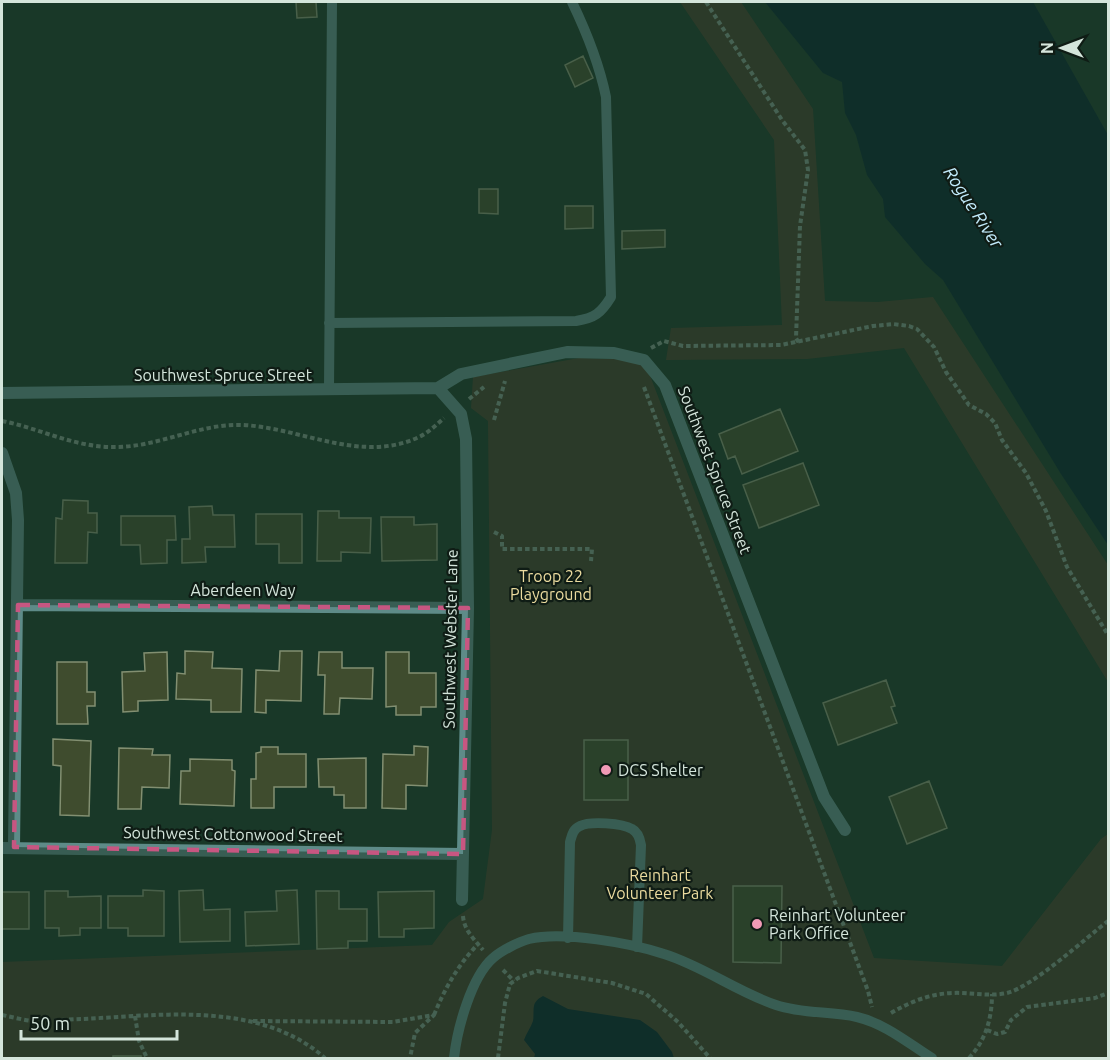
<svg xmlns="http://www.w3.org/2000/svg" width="1110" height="1060" viewBox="0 0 1110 1060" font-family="Ubuntu,sans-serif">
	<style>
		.green { fill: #423d2b }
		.water { fill: #03222c }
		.building { fill: #3f4c2e; stroke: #828f71; stroke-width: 1.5 }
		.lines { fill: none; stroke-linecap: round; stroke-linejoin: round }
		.path { stroke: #7b9386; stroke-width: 4; stroke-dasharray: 4.5 3; stroke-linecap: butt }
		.lane { stroke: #5e8b88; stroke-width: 10 }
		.street { stroke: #5e8b88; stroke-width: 12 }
		.marked { fill: none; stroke: #c75681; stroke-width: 4.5; stroke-dasharray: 12 8; stroke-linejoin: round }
		.poi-dot { fill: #f09ab6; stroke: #0f1c15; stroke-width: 2 }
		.labels { text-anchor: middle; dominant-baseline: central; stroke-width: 4.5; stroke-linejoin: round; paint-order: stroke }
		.street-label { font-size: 16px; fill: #d4e5db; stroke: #0f1c15 }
		.park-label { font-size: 16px; fill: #ebdb9f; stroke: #0f1c15 }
		.poi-label { font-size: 16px; fill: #d4e5db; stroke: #0f1c15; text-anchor: start }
		.water-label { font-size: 18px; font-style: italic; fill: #c2ebfb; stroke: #0f1c15 }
	</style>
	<rect width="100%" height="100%" fill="#193828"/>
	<path class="green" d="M680,2h61l72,107 12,192 53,1 55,-5 175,268v117l-204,-334 -97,11 -141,1 5,-32 111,-3 -8,-185z
		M579,358l65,2 230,598 128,8 99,-127 7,-5v224h-1106v-96l430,-17 17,-23 34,-23 9,-69 -4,-409 -17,-13 2,-31z"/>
	<path class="water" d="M765,2h268l75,133v410l-47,-71 -118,-194 -18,-16 -40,-47 -2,-18 -16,-24 -11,-40 -11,-22 -3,-31 -19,-9z
		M543,996l25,13 72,11 17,12 15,20 2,6h-140l1,-4 -11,-14c2,-6 7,-13 9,-19 2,-12 -3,-18 10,-25z"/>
	<path class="building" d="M296,2h20l1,15 -20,1z
		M583,56l10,22 -18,9 -10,-22z
		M479,189h19v25l-19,-1z
		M565,206h28v22l-28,1z
		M665,230v17l-43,2v-18z
		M780,409l18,42 -56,23 -7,-18 -7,3 -9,-25z
		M803,463l16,42 -60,23 -16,-43z
		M63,500l25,1v12h9v20l-9,-1 -1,31h-32l1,-45 6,1z
		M212,506l1,9h21l1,32h-30l1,15 -24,1v-24h8l-1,-32z
		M318,511h21v7h32l-1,35 -29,-1v9h-24z
		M256,514h46v49h-23v-19h-23z
		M121,516h54l1,24h-9v23l-26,1 -1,-19h-19z
		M381,517h33v8l23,-1v36l-55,1z
		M185,651l28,1 -1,16 30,1 -1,43h-30v-12l-35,-1 1,-26 8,1z
		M280,651h22l-1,50 -35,-1v13l-11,-1 1,-42 23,1z
		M167,652l1,48 -30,1v10l-15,1 -1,-40 23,-1 -1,-18z
		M319,652h23v16h31l-1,31 -32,-1 -1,16h-15l1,-39h-7z
		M386,652h23v21h27v34h-15v8h-25v-9l-10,1z
		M57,662h30v30h8v14h-8l1,18h-31z
		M886,680l9,26 -4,1 6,16 -59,22 -15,-42z
		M53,739l38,2 -2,75 -29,-1 1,-49 -8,-1z
		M584,740h44v60h-44z
		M414,746l14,1 -1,39 -21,-1v24l-24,-1 1,-54 31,1z
		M261,747h17v7h28v33h-32v21h-23v-29h5v-26l5,-1z
		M119,748l34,1 -1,6h18l-1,33 -27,-1 -1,22h-23z
		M366,758v50h-22v-13h-10v-8h-15l-1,-28z
		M190,759l42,1v10l3,1 -1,35 -54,-2 1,-33h9z
		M929,781l18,47 -40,16 -18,-47z
		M733,886h49l-1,77 -48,-1z
		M143,890l21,1v45h-36v-8h-20v-32h35z
		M203,890l1,20 26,-1v32l-50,1 -1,-51z
		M297,890l2,54 -53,2 -1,-34 32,-1 -1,-20z
		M45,891h23v6l33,-1v32h-21v7l-21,1v-8h-14z
		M316,891h23v18h28v32h-19v7l-31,1z
		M434,891v37l-30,1v8h-25l-1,-45z
		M2,892h27v37h-27z
		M113,1056h28v2h-28z"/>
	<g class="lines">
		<path class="path" d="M706,2l76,118 23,30 3,20 -8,56 -4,112 3,5
			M651,348l13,-7 19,5 98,-1 92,-19 20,-2 16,2 8,3 17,18 12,25 23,33 17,9 9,9 7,17 24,33 20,38 21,56 41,68
			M644,387l224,604 4,16
			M469,399l15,-12
			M494,420l11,-39
			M2,421c37,7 71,26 111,26 44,1 86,-24 130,-22 59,3 118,39 176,12 9,-4 17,-12 25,-19
			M494,532l8,4v13h90l-1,12
			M463,916c1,14 11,23 20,34
			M503,970l11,11
			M891,1013c19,-11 38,-19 61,-20 18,-1 36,4 55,0 25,-6 79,-55 101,-72
			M2,1015c10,2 21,5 31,6 16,1 34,-2 50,-2 80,-4 177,-18 242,39
			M434,1015c11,-27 24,-50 44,-71
			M135,1016l4,25 8,17
			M253,1021l140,1 41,-7 -19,18 -5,25
			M987,1030l10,4 8,-2 6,-12 16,-13 68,-9 13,-5
			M498,1058l7,-55 5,-19 8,-6 19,-7 75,12 34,11 32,28 32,36
			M969,1058c17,-18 23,-40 23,-64"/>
		<path class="lane" d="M329,323l247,-2c19,-3 25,-8 35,-24l-5,-200c-7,-34 -19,-64 -34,-95
			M329,390l3,-388
			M568,938l2,-96c2,-7 3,-13 10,-16 10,-5 42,-3 52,3 6,3 8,10 9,16l-4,102
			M454,1058c3,-28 17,-81 39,-100 8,-7 25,-16 36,-19 34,-8 102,4 135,15 39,12 73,38 112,51 26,9 54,6 81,12 29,7 51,26 75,41"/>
		<path class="street" d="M438,388l23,26 5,25 2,169 -6,292
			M2,393l436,-5 23,-14 106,-22 47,1 30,7 21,25 159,412 21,33
			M2,453l14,40 2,27 -4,327
			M18,605l450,3
			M2,848l461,6"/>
	</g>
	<path d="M0 0H1110V1060H0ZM18,605l450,3 -5,246 -449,-7z" fill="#193828" fill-opacity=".55" fill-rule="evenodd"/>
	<path class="marked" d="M18,605l450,3 -5,246 -449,-7z"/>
	<g class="poi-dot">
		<circle cx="606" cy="770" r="6"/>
		<circle cx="757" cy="924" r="6"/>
	</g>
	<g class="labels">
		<g class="street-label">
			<text x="223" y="375">Southwest Spruce Street</text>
			<text transform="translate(715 470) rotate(69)">Southwest Spruce Street</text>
			<text x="243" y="590">Aberdeen Way</text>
			<text transform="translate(450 639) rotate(-89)">Southwest Webster Lane</text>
			<text transform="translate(233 834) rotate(1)">Southwest Cottonwood Street</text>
		</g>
		<g class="park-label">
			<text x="551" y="576">Troop 22<tspan x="551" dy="18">Playground</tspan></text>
			<text x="660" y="875">Reinhart<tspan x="660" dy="18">Volunteer Park</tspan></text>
		</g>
		<g class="poi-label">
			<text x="618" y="770">DCS Shelter</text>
			<text x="769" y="915">Reinhart Volunteer<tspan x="769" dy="18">Park Office</tspan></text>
		</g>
		<g class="water-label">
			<text transform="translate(974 207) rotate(57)">Rogue River</text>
		</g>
	</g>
	<rect width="1110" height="1060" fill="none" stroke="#d4e5db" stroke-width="6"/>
	<g transform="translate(1062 48) rotate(270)" stroke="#0f1c15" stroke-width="4.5" paint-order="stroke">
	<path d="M0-4.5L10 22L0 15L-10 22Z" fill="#d4e5db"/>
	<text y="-9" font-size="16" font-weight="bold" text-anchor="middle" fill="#d4e5db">N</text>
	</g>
	<path d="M21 1030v9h156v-9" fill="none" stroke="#d4e5db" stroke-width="3"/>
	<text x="30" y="1030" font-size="18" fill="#d4e5db" stroke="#0f1c15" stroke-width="4.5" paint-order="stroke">50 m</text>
</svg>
